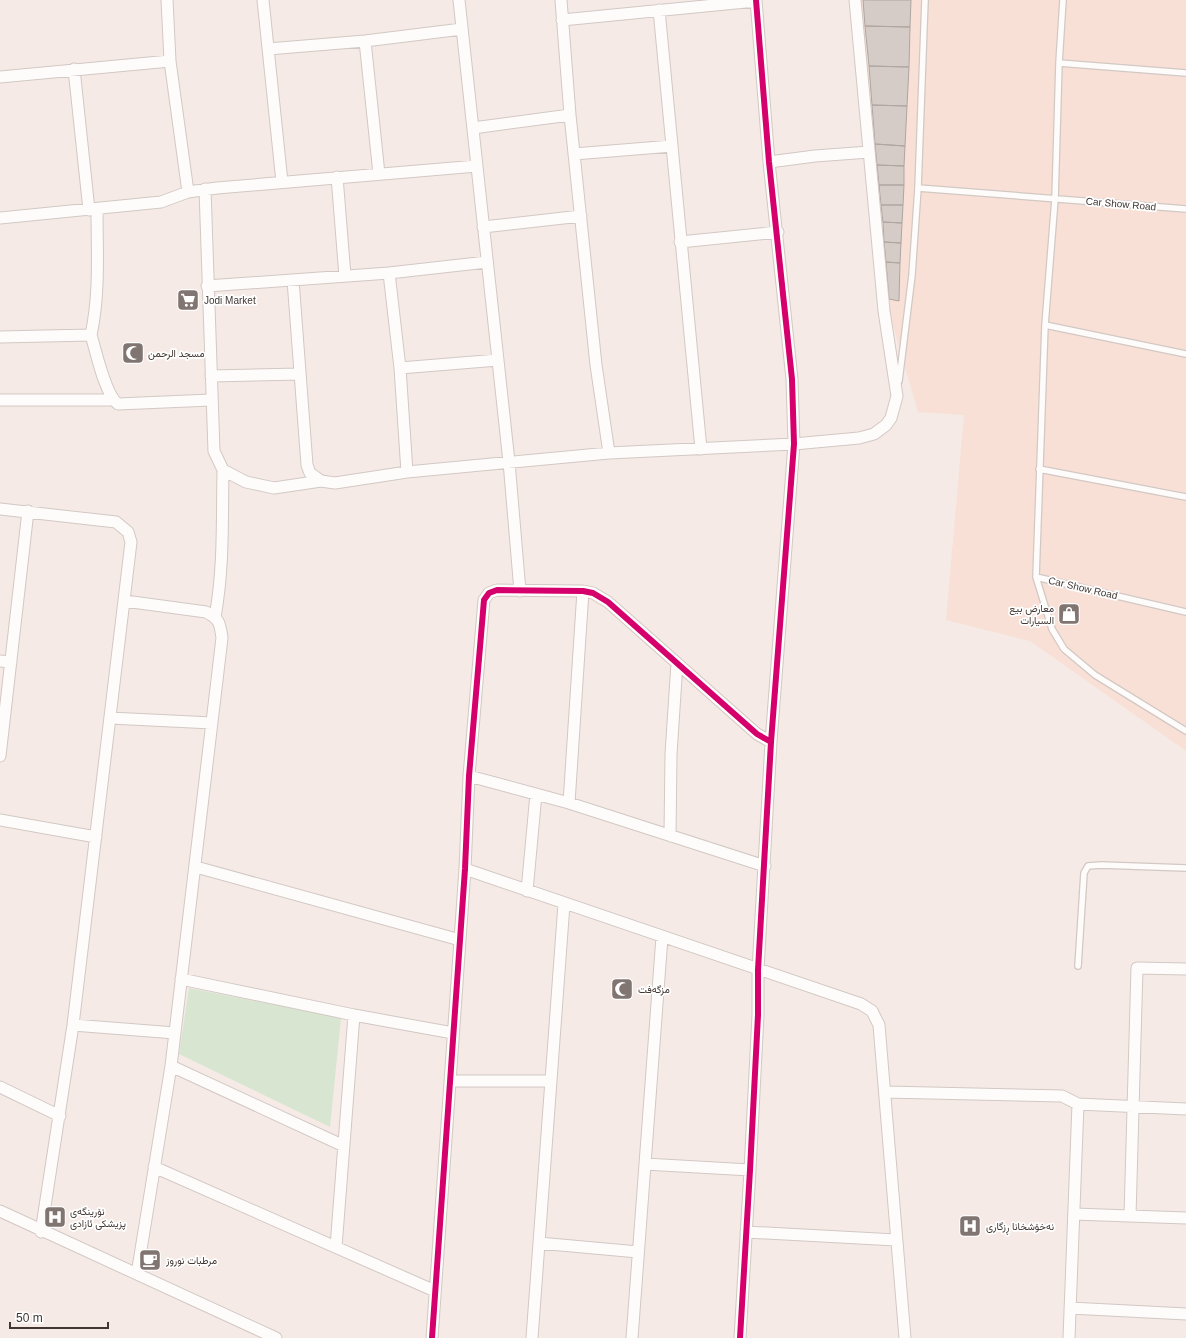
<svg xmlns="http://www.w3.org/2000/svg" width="1186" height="1338" viewBox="0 0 1186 1338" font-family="Helvetica,Vazirmatn,sans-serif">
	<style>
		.built { fill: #f8e0d6 }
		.green { fill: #d8e6d1 }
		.building { fill: #d5cbc7; stroke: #afa5a1 }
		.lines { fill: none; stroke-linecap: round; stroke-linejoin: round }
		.service-casing { stroke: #d2c8c4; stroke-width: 8 }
		.minor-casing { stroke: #d2c8c4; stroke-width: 13 }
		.service { stroke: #fefcfb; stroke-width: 5.5 }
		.minor { stroke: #fefcfb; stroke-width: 11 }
		.cycleway-casing { stroke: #fff; stroke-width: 8 }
		.cycleway { stroke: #d6006c; stroke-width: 6 }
		.labels { text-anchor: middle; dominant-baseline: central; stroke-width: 3.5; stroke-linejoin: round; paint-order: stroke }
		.street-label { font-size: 10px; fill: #413632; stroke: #fff }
		.poi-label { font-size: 10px; fill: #413632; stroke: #fff; text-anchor: start }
	</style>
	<rect width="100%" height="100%" fill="#f5eae5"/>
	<path class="built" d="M861,0h325v751l-156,-110 -84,-21 18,-205 -46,-3 -31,-107z"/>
	<path class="green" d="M189,988l152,30 -11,109 -151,-73z"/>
	<path class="building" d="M863,0h48l-1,27 -45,-1z
		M865,26l45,1 -1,40 -40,-1z
		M869,66l40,1 -2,39 -35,-1z
		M872,105l35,1 -2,40 -30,-2z
		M875,144l30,2 -1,20 -27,-1z
		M877,165l27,1v19h-25z
		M879,185h25l-1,20h-22z
		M881,205h22l-1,18 -19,-1z
		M883,222l19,1 -1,20 -17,-1z
		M884,242l17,1 -1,20 -14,-1z
		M886,262l14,1 -1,38 -10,-2z"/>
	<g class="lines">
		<g class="service-casing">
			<path id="service" d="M1063,0l-4,63 -4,136 -10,126 -9,252 16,52 12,20 31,26 91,56
				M1059,63l127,10
				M918,188l268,21
				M1045,325l141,29
				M899,381l13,-106 6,-87 7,-188
				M1039,469l147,28
				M1036,577l150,35
				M1078,966l6,-93 4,-7 13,-1 85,3"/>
		</g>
		<g class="minor-casing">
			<path id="minor" d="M167,0l3,61 18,131
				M263,0l19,182
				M459,0l50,462 11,129
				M561,0l9,115 26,250 13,88
				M659,10l42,439
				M562,20l194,-19
				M365,41l14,133
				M268,49l97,-8 97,-12
				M74,69l15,141
				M0,77l170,-16
				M473,128l97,-13
				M574,154l98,-8
				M769,162l46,-6 54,-4
				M337,177l8,99
				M205,189l9,262 9,19 23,12 28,6 47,-7
				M0,218l161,-16 27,-10 29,-4 260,-22
				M483,227l98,-11
				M680,242l98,-10
				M389,273l11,95 7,104
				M293,280l14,185 3,8 11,8 14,2 72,-11 202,-19 185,-9 65,-6 15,-4 12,-9 5,-7 6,-22 -13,-85 -29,-311
				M207,286l182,-13 98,-11
				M91,335c5,16 14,60 27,69l93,-4
				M0,337l91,-2c9,-42 6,-84 6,-126
				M400,368l98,-8
				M211,376l89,-2
				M0,400h113
				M0,509l116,13 12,10 3,10 -58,483 -32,207
				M125,601l81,11c14,7 14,12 16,26l-51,428 -34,208
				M215,617c9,-49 7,-98 8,-147
				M0,661l11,1
				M110,718l102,5
				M0,756l28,-245
				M469,776l100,27 196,63
				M569,803l14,-212
				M0,820l96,17
				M670,836l1,-82 6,-91
				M196,867l264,73
				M465,869l396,135 11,7 7,14 26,313
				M527,891l9,-97
				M181,979l173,36 99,18
				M73,1025l102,8
				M171,1066l173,80
				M450,1081h101
				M0,1087l60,29
				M886,1092l176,4 16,8 108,5
				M645,1164l105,6
				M154,1167l281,124
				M0,1211l276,127
				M1074,1214l112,4
				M1130,1216l7,-248 49,1
				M746,1232l150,8
				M539,1243l99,9
				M336,1247l18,-232
				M1070,1308l116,6
				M432,1338l33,-469 4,-93 15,-176 5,-7 8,-3 86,1 10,2 15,9 149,132 14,8
				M532,1338l32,-434
				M632,1338l30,-401
				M740,1338l10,-168 8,-155v-45l13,-228 23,-298 -2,-65 -23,-217 -13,-162
				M1069,1338l9,-234"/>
		</g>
		<use href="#service" class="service"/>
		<use href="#minor" class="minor"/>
		<g class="cycleway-casing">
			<path id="cycleway" d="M432,1338l33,-469 4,-93 15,-176 5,-7 8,-3 86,1 10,2 15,9 149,132 14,8
				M740,1338l10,-168 8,-155v-45l13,-228 23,-298 -2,-65 -23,-217 -13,-162"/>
		</g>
		<use href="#cycleway" class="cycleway"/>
	</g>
	<defs>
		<g id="supermarket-square" transform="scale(1.15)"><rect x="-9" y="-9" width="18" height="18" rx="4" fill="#807571" stroke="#fff"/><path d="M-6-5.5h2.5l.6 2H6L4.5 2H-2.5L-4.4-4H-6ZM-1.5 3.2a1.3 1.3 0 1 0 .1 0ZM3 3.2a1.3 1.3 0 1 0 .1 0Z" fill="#fff"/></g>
		<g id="mosque-square" transform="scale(1.15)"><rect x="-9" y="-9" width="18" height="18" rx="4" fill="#807571" stroke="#fff"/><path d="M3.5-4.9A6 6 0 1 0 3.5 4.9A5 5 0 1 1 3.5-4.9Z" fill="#fff"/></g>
		<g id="shop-square" transform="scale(1.15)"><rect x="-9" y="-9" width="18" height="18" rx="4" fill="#807571" stroke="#fff"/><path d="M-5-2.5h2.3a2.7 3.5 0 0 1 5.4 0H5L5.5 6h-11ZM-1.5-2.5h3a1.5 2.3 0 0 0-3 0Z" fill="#fff"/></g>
		<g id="hospital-square" transform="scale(1.15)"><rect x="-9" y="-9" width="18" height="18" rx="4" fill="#807571" stroke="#fff"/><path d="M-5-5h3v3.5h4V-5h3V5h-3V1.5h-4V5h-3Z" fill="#fff"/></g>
		<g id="cafe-square" transform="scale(1.15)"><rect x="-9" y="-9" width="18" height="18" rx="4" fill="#807571" stroke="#fff"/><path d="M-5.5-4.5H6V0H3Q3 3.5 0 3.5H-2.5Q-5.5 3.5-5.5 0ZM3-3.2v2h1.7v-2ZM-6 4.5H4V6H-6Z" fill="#fff"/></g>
	</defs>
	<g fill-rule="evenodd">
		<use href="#supermarket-square" x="188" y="300"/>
		<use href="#mosque-square" x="133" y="353"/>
		<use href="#shop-square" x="1069" y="614"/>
		<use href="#mosque-square" x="622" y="989"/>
		<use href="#hospital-square" x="55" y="1217"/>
		<use href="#hospital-square" x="970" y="1226"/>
		<use href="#cafe-square" x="150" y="1260"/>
	</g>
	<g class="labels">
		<g class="street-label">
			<text transform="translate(1121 204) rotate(5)">Car Show Road</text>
			<text transform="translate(1083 588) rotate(13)">Car Show Road</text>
		</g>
		<g class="poi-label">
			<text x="204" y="300">Jodi Market</text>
			<text x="148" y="353">مسجد الرحمن</text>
			<text x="1054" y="608" text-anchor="end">معارض بيع<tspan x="1054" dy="12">السيارات</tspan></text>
			<text x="638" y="989">مزگەفت</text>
			<text x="70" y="1211">نۆرینگەی<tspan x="70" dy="12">پزیشکی ئازادی</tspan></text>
			<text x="986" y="1226">نەخۆشخانا ڕزگاری</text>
			<text x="166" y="1260">مرطبات نوروز</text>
		</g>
	</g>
	<path d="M10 1322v6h98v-6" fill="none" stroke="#413632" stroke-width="2"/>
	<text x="16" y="1322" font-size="12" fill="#413632" stroke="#ffffff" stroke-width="3" paint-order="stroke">50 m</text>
</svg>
